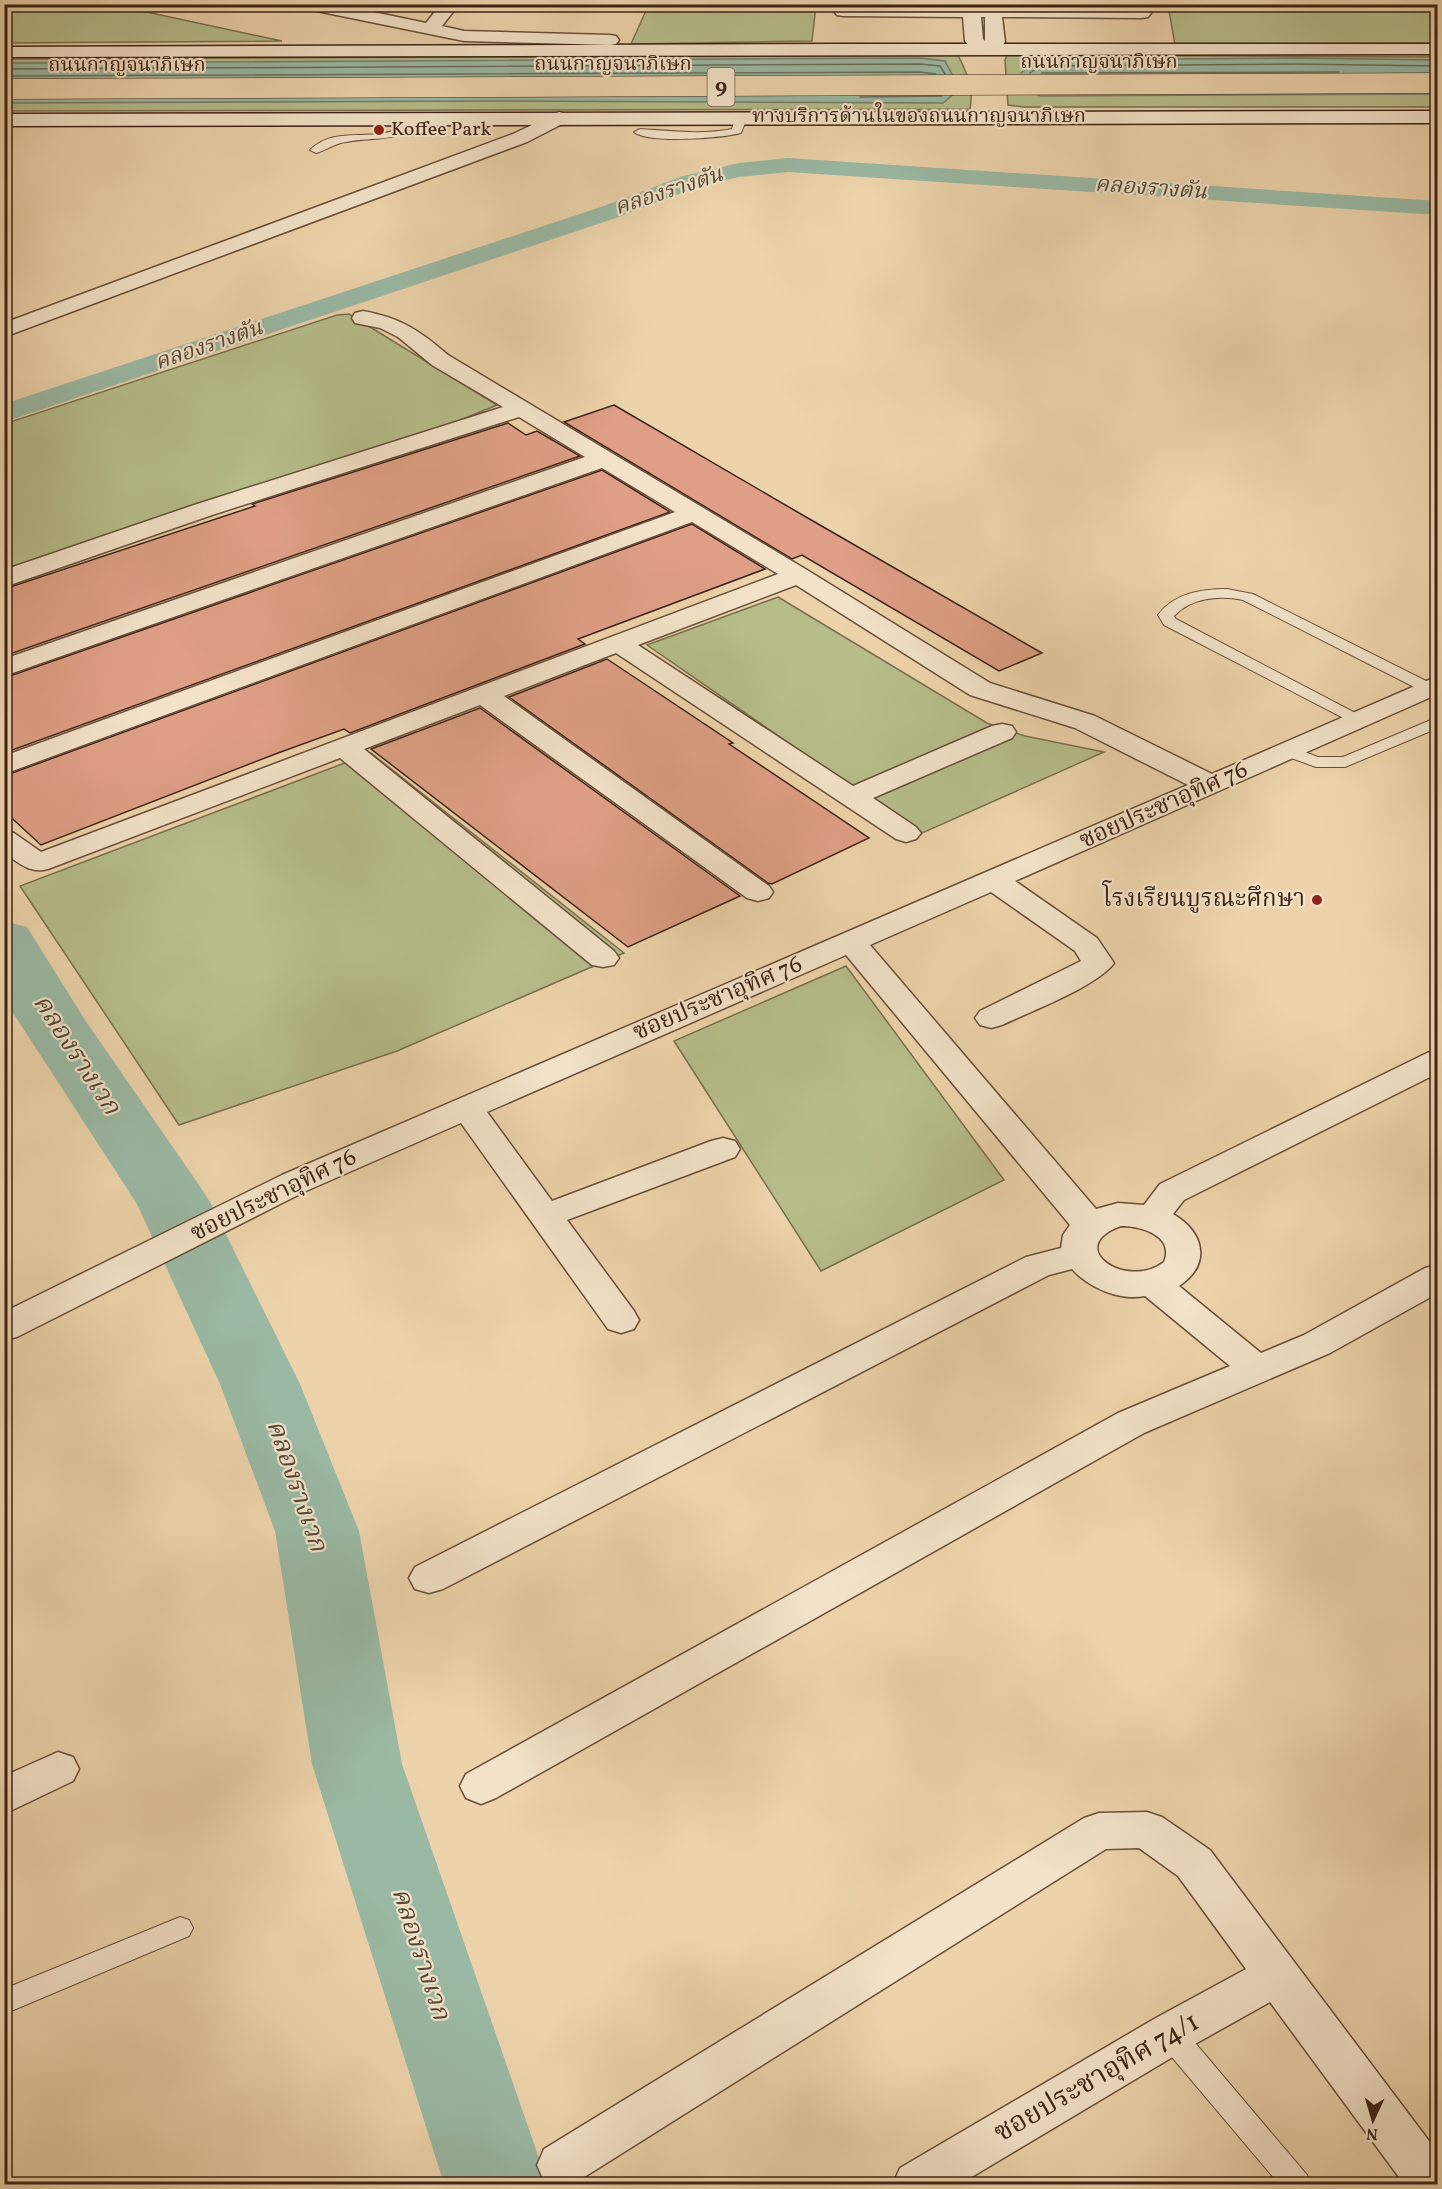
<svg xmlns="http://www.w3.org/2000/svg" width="1442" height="2189" viewBox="0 0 1442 2189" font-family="Vollkorn,'Noto Serif Thai',serif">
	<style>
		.green { fill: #b6bd8b; stroke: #7a7050; stroke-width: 1.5 }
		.water { fill: #9ab9a4; stroke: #757d6b; stroke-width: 1.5 }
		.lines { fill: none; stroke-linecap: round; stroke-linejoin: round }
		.shore { stroke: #6c6e5c; stroke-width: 1.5 }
		.canal { fill: #9ab9a4; fill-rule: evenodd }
		.river { fill: #9ab9a4; fill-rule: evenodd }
		.building { fill: #de9f86; stroke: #3d2315; stroke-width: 1.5 }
		.lane-casing { stroke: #694f3a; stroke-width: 2 }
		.street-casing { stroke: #694f3a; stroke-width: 3 }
		.secondary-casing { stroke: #3d2315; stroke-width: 3 }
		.lane { fill: #f3e2c8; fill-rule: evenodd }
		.street { fill: #f3e2c8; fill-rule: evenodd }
		.secondary { fill: #f3e2c8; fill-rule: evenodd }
		.highway-bridge-casing { stroke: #3d2315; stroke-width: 21; stroke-linecap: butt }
		.highway-bridge { stroke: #edd3ab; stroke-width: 20 }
		.poi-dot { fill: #8f2418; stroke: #f3e2c8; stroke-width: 2 }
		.labels { text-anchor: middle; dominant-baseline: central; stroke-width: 4.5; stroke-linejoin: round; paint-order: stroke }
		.far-street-label { font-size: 20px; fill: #3d2315; stroke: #f3e2c8 }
		.far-poi-label { font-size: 20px; fill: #3d2315; stroke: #f3e2c8; text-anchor: start }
		.shield { fill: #f3e2c8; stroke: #745c4b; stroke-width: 1.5 }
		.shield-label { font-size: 22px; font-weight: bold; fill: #3d2315 }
		.far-water-label { font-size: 22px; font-style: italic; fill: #544839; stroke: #f3e2c8 }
		.street-label { font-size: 24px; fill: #3d2315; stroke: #f3e2c8 }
		.poi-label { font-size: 24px; fill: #3d2315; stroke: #f3e2c8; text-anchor: end }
		.water-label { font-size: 26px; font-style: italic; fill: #544839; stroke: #f3e2c8 }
		.near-street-label { font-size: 28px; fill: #3d2315; stroke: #f3e2c8 }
	</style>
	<rect width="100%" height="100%" fill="#edd3ab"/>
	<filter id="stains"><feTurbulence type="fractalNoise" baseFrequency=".00333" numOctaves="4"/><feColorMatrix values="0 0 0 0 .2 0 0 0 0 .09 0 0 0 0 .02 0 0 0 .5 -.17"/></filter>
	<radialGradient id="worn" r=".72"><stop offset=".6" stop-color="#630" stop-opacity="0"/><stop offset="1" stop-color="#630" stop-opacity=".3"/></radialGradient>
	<path class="green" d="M649,4h167v1l-4,36 -181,3z
		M1198,4l239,1v38l-262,2 -7,-40z
		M4,5h110l168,36 -277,2z
		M958,55c9,18 16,33 12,54l-965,2 -1,-52z
		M1007,55l430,2v50h-413l-16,-2 -3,-45z
		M349,314l148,91 -44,18 -448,153 -1,-152 333,-109z
		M778,597l209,126 38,13 79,16 -184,82 -273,-189z
		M371,753l253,200 -227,98 -218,74 -159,-239z
		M846,966l158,214 -183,91 -147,-230z"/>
	<path class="water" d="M921,58l24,3 9,17 1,15 -12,10 -450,-2 -488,2 -1,-40z
		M1297,58l140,2v34l-396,2 -17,-5 -3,-18 16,-13z"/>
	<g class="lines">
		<path class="shore" d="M4,69l916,-5 20,2 5,8
			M1030,73l10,-7 257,-2 141,2
			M1042,73l297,-1
			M4,76l916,-4 16,2
			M860,97l82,-1"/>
		<path class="canal" d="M788,158l650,43v14l-650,-43 -49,5 -39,9 -81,31 -615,205v-18l597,-197 82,-31 56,-13z"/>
		<path class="river" d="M4,921l23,6 58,93 114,165 11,17 90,182 59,147 43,233 146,420h-104l-132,-420 -37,-233 -55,-147 -83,-180 -133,-205z"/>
	</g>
	<path class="building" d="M614,405l192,112 236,136 -43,18 -197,-116 -10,4 -228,-137z
		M508,423l18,12 11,-4 43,25 -576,200v-67l251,-83 -3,-2z
		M602,470l68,42 -666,241v-75z
		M692,524l73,45 -187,70 7,5 -235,89 -6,-4 -66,24 -237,92 -37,-34v-35z
		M607,659l126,84 -4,1 140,94 -97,46 -4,-1 -259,-186z
		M480,708l260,188 -112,51 -257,-198z"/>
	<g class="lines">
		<g class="lane-casing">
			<path id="lane" d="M741,115l6,3 -6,15c-20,5 -92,11 -107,-1l6,-3c31,2 62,6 92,0l3,-11z
				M417,116l6,3 -2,2c-25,23 -45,15 -75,21 -11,1 -19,8 -30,11l-6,-3c23,-23 56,-10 83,-19 9,-4 15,-12 24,-15z
				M1227,589l26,5 181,91 2,3 -2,3h-12l-179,-91c-24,-5 -52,-2 -69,16l2,3 187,98 2,3 -2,3 -6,2 -193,-100 -6,-10c16,-22 44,-26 69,-26z
				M1438,717v11l-93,39h-29l-33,-12 -2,-4 8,-5 29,11h25z
				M180,1917l9,3 4,8 -4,8 -185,78v-25z
				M1170,2022l10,3 127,150 4,9h-32l-119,-141 -4,-9 4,-9z"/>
		</g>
		<g class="street-casing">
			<path id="street" d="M299,4h36l91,19 15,-19h18l-17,22 22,5 146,4 6,1 3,4 -3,4 -6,1 -146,-4 -157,-32z
				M962,4h18v3h4l-1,-3h18v3l141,1 6,1 3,4 -3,4 -6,1 -140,-1 3,25c-12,17 -28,15 -40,-1l-2,-24 -120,-1 -6,-1 -3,-4 3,-4 6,-1 120,1zM981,17h4v24l-2,-2z
				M559,112l7,2 3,4 -3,4 -39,20 -523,195v-14l509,-189z
				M363,311c38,7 56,19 85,44l359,215 183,113 105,33 117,58 226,-98v18l-423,187 82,57 17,25c-16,23 -85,49 -112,62l-11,3 -11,-3 -5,-7 5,-7 101,-50 -6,-10 -84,-59 -121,53 226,264 22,-6 26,2 16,-21 267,-131 11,-3v23l-254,127 -11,14c31,18 39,50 6,72l82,67 43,-18 121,-67 13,-3v28l-108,60 -186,80 -648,365 -15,6 -15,-6 -6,-12 6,-12 652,-361 112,-47 -85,-70c-25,5 -56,-8 -73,-27l-23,6 -606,314 -14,4 -14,-4 -6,-11 6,-11 611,-310 35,-9 2,-13 7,-10 -224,-270 -359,157 65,89 159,-60 12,-3 12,3 5,8 -5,8 -168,63 67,91 5,9 -5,9 -13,4 -13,-4 -147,-206 -155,68 -289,146 -13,3v-28l278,-137 906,-390 -113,-57 -105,-33 -174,-110 -158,60 215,141 139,-60 10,-2 10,2 4,6 -4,6 -139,60 43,29 5,6 -5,6 -10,3 -10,-3 -280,-186 -112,43 265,190 4,6 -4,6 -11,3 -11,-3 -267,-193 -116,44 250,202 5,7 -5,7 -11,2 -11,-2 -252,-207 -292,111c-18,5 -29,-6 -44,-16v-23l10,3 27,19 737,-278 -86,-52 -688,252v-18l671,-244 -73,-44 -598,208v-17l581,-202 -66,-40 -307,98 -208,72v-17l190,-65 309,-98 -71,-42 -34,-28 -18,-9 -25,-5 -3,-5 3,-5zM1121,1226c19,0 54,9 43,36 -37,29 -102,-15 -43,-36z
				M58,1752l15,5 6,12 -6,12 -69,33v-38z
				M1147,1812l15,5 48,33 228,303v31h-34l-134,-182 -84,47 -226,135h-67l7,-16 254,-149 92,-50 -68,-93 -39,-28 -33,1 -528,332c-12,4 -22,4 -34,0l-7,-16 7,-16 540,-331 15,-5z"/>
		</g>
		<g class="secondary-casing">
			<path id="secondary" d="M838,44h600v10l-1434,3v-10z
				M1438,111v12l-1434,3v-12z"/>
		</g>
		<use href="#lane" class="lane"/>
		<use href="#street" class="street"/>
		<use href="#secondary" class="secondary"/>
		<g class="highway-bridge-casing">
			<path id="highway-bridge" d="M4,89l1434,-6"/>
		</g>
		<use href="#highway-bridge" class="highway-bridge"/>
	</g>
	<g class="poi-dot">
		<circle cx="379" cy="130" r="6"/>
		<circle cx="1317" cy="900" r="6"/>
	</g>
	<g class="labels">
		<g class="far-street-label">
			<text x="1099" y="63">ถนนกาญจนาภิเษก</text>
			<text x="613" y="65">ถนนกาญจนาภิเษก</text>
			<text x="127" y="66">ถนนกาญจนาภิเษก</text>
			<text x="919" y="117">ทางบริการด้านในของถนนกาญจนาภิเษก</text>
		</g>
		<g class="far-poi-label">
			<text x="391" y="130">Koffee Park</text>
		</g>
		<rect class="shield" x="707.5" y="68" width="27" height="38" rx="4.5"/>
		<g class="shield-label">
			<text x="721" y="87">9</text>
		</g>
		<g class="far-water-label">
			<text transform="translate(1151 189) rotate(4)">คลองรางตัน</text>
			<text transform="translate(669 192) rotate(-18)">คลองรางตัน</text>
			<text transform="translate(209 346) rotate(-19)">คลองรางตัน</text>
		</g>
		<g class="street-label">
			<text transform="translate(1164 806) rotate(-24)">ซอยประชาอุทิศ 76</text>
			<text transform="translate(718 999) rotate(-23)">ซอยประชาอุทิศ 76</text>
			<text transform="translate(274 1196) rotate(-26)">ซอยประชาอุทิศ 76</text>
		</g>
		<g class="poi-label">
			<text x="1305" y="900">โรงเรียนบูรณะศึกษา</text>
		</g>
		<g class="water-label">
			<text transform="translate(76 1055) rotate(57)">คลองรางเวก</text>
			<text transform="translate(296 1486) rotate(71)">คลองรางเวก</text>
			<text transform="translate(420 1954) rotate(72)">คลองรางเวก</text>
		</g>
		<g class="near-street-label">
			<text transform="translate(1097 2078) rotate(-30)">ซอยประชาอุทิศ 74/1</text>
		</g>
	</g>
	<rect width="1442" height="2189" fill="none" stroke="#edd3ab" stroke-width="24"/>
	<rect x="6" y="6" width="1430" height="2177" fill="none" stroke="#3d2315" stroke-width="3"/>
	<rect x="12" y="12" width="1418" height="2165" fill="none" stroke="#3d2315" stroke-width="1.5"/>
	<g transform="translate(1373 2120) rotate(184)" stroke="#f3e2c8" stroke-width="4.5" paint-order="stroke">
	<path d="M0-4.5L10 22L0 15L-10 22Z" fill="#3d2315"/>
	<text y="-9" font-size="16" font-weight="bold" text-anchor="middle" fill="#3d2315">N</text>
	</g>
	<rect width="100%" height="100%" filter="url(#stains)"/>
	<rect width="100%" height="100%" fill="url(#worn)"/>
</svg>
